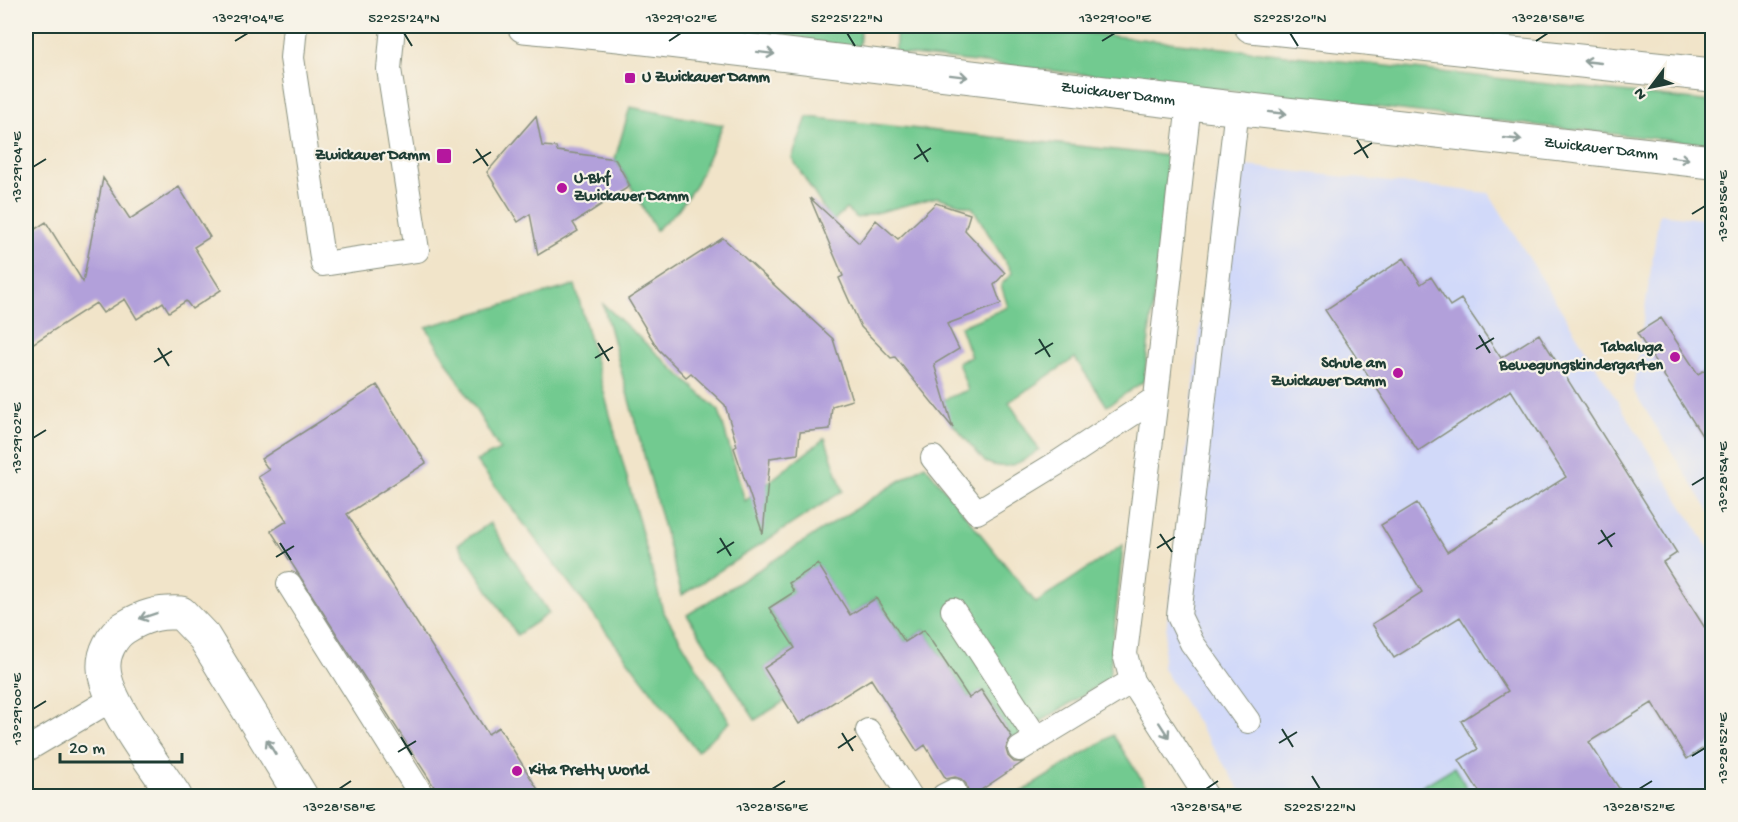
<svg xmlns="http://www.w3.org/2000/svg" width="1738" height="822" viewBox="0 0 1738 822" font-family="'Gochi Hand',sans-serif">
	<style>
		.built { fill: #d1d9f9 }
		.green { fill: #72ca90; stroke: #488462; stroke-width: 1.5 }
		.building { fill: #b2a0da }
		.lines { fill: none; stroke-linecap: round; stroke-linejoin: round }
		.service-casing { stroke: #88907e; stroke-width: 26 }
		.minor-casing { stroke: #88907e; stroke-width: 35 }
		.tertiary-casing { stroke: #88907e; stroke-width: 35 }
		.service { stroke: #fff; stroke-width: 24 }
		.minor { stroke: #fff; stroke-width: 33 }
		.tertiary { stroke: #fff; stroke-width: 33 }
		.oneway { stroke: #8f9e9a }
		.ticks { fill: none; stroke: #1f3d34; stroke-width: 2 }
		.poi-dot { fill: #b5179e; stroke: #f7f3e8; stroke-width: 2 }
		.labels { text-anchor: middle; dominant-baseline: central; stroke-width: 4.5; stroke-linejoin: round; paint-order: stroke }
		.poi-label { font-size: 16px; font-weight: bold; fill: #1f3d34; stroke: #f7f3e8; text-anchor: start }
		.street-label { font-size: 16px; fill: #1f3d34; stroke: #f7f3e8 }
		.neatline { fill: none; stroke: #1f3d34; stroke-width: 2 }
		.ticks-label { font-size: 15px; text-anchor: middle; fill: #1f3d34 }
	</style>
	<rect width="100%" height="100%" fill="#f7f3e8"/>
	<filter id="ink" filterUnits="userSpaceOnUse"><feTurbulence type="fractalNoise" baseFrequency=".0167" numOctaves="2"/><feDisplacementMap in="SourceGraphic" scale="12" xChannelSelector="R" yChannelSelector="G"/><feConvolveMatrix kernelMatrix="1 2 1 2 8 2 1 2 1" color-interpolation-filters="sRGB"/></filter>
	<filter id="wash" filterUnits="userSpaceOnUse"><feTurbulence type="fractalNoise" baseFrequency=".008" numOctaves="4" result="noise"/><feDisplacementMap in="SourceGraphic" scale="24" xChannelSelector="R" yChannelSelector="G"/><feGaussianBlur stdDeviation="1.35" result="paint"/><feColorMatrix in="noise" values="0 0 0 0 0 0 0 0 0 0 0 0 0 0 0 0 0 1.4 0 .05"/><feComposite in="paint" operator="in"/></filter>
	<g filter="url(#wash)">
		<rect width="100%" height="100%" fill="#f1e4c9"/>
		<path class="built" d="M1219,163l270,30 223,361v242h-468l-82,-129z
			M1659,214l53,6v296l-79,-126z"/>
		<path class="green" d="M660,26h201l-2,21z
			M897,26h126l689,76v43l-817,-92z
			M630,107l93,18 -28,61 -18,25 -21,19 -41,-71z
			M807,117l363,39 -26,225 -37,25 -32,-48 -66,44 30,48c-18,13 -32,22 -54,12l-50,-59 33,-13 -10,-28 13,-5 -11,-30 48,-20 -7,-22 11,-12 -39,-65 -36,-11 -80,21 -11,-9 -14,13 -40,-64z
			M575,285l88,326 67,111 -33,29 -221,-290 24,-11 -74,-123z
			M603,304l116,107 26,90 80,-63 18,53 -161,104z
			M925,465l111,138 87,-58 -14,134 -96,60 -31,-49 -13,8 -45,-68 -19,12 -29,-44 -26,17 -32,-50 -29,18 5,9 -25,16 26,40 -31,20 21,33 -30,19 -68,-105z
			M490,523l59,90 -32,22 -59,-91z
			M1113,735l39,61h-137z
			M1454,767l18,29h-66z"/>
		<g id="blocks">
			<path class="building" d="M536,116l6,30 14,1 1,4 58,8 15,27 -57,37 5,8 -40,24 -8,-41 -12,8 -31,-50z
				M103,178l27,41 49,-32 31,50 -16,10 27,43 -29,19 -6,-8 -17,11 -6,-10 -26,17 -12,-20 -22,14 -7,-10 -70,45v-113l20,-13 37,60z
				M810,198l49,45 17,-23 22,19 38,-36 34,11 -5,16 40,43 -11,12 7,19 -54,20 12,25 -25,15 19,64 -58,-71 -4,1 -30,-31 -22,-49 4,-2z
				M723,238l110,101 19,61 -20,6 -2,23 -30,3 -2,22 -28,4 -7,76 -29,-86 3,-2 -12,-41 -34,-32 -5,4 -28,-28 -30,-50z
				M1404,258l17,26 10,-7 19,29 11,-7 40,59 38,-24 138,219 -14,9 49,77 1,103 -26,17 -35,-56 -63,39 35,54h-142l-23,-36 19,-11 -17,-28 47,-30 -48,-74 -66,41 -22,-34 50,-32 -41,-67 36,-22 30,49 119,-75 -55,-87 -93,61 -93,-141z
				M1661,318l37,56 15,-9v88l-76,-120z
				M377,385l49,78 -79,51 141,220 11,-7 43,69h-102l-169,-265 16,-10 -29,-44 11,-7 -8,-11z
				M818,564l32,51 26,-17 29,44 19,-12 45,68 12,-8 31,47 -4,5 -2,7 2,7 6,6h9l-51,34h-5l1,-5 -2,-7 -5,-5 -6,-2 -9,2 -21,-34 -8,6 -46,-72 -72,45 -35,-56 31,-20 -26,-40 25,-16 -5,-9z"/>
		</g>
	</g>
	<g filter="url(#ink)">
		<use href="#blocks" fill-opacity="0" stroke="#88907e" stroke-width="1.5"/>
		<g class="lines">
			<g class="service-casing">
				<path id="service" d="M295,26l-3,32 31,206 94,-14 -28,-181 4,-43
					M1189,103l-33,295 -31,256 7,27 74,115
					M1237,108l-58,508 13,27 56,78
					M933,458l44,54 82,-50 97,-64
					M289,584l133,212
					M953,610l84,129
					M868,731l42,65
					M1020,749l112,-68
					M26,750l86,-51
					M944,796l10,-5"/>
			</g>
			<g class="minor-casing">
				<path id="minor" d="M175,796c-19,-29 -70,-95 -71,-128 -1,-15 8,-32 20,-40 19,-12 34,-16 57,-15l23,24 97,159"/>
			</g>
			<g class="tertiary-casing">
				<g id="tertiary">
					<path id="s1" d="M524,26l95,9 570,68 523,59"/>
					<path d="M1251,26l461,49"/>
				</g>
			</g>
			<use href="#service" class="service"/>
			<use href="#minor" class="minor"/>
			<use href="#tertiary" class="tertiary"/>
		</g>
		<defs><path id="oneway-shaft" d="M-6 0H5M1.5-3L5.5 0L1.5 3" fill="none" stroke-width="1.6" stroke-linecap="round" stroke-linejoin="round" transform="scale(1.5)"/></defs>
		<g class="oneway">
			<use href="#oneway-shaft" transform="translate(766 53) rotate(7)"/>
			<use href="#oneway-shaft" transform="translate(1592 62) rotate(-174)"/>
			<use href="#oneway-shaft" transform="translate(959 76) rotate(7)"/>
			<use href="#oneway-shaft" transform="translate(1278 113) rotate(6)"/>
			<use href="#oneway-shaft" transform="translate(1513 139) rotate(6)"/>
			<use href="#oneway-shaft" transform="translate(1680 158) rotate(7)"/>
			<use href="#oneway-shaft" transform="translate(148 616) rotate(162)"/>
			<use href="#oneway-shaft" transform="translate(1164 730) rotate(57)"/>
			<use href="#oneway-shaft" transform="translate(271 747) rotate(-121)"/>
		</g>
	</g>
	<path class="ticks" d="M404,33l8,13M847,33l8,13M1290,33l8,13M235,41l13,-8M669,41l12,-8M1102,41l13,-8M1536,41l12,-8M1357,140l11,18M917,144l11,18M476,149l12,17M1354,154l18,-11M914,159l17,-11M473,163l18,-11M33,167l13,-8M1692,214l13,-8M1479,335l11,18M1039,339l11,18M598,343l11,18M158,348l11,18M1476,349l18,-11M1035,354l18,-11M595,358l18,-11M154,362l18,-11M33,438l13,-8M1692,485l13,-8M1601,530l11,17M1160,534l12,18M720,538l11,18M280,543l11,17M1598,544l17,-11M1157,548l18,-11M717,553l17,-11M276,557l18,-11M33,709l13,-8M1282,729l11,18M842,733l11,18M401,737l11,18M1279,743l18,-11M838,748l18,-12M398,752l18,-11M1692,756l13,-8M1312,776l8,13M339,789l12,-8M772,789l13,-8M1206,789l12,-8M1639,789l13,-8"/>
	<g class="poi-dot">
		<rect x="624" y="72" width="12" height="12" rx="3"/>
		<rect x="436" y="148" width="16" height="16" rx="3"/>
		<circle cx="562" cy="188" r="6"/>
		<circle cx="1675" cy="357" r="6"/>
		<circle cx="1398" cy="373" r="6"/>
		<circle cx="517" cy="771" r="6"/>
	</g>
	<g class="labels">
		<g class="poi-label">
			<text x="642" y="78">U Zwickauer Damm</text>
			<text x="430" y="156" text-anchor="end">Zwickauer Damm</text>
			<text x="574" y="179">U-Bhf<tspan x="574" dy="18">Zwickauer Damm</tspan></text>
			<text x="1663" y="348" text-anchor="end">Tabaluga<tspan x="1663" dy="18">Bewegungskindergarten</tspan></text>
			<text x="1386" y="364" text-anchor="end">Schule am<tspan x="1386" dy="18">Zwickauer Damm</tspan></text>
			<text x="529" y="771">Kita Pretty World</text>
		</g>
		<g class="street-label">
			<text stroke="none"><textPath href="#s1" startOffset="598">Zwickauer Damm</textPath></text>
			<text stroke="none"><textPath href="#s1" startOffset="1084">Zwickauer Damm</textPath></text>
		</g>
	</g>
	<rect width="1738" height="822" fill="none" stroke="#f7f3e8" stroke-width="66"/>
	<g transform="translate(1651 87) rotate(238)" stroke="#f7f3e8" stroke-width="4.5" paint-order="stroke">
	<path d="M0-4.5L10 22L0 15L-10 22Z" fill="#1f3d34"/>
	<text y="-9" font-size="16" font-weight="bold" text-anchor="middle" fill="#1f3d34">N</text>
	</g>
	<path d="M60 753v9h122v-9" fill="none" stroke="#1f3d34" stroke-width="3"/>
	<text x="69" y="753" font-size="18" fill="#1f3d34" stroke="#f7f3e8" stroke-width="4.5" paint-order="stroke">20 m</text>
	<rect x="33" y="33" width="1672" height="756" class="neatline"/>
	<g class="ticks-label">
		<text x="248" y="22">13°29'04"E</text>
		<text x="404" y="22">52°25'24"N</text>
		<text x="681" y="22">13°29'02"E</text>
		<text x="847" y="22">52°25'22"N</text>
		<text x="1115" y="22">13°29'00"E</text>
		<text x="1290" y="22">52°25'20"N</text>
		<text x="1548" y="22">13°28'58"E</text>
		<text transform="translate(16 167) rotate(-90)" y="5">13°29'04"E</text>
		<text transform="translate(1722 206) rotate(-90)" y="5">13°28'56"E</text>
		<text transform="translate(16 438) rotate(-90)" y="5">13°29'02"E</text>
		<text transform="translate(1722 477) rotate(-90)" y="5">13°28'54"E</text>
		<text transform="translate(16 709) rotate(-90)" y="5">13°29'00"E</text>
		<text transform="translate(1722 748) rotate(-90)" y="5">13°28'52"E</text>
		<text x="339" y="811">13°28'58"E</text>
		<text x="772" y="811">13°28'56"E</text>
		<text x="1206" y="811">13°28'54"E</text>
		<text x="1320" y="811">52°25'22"N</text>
		<text x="1639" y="811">13°28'52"E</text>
	</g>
</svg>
